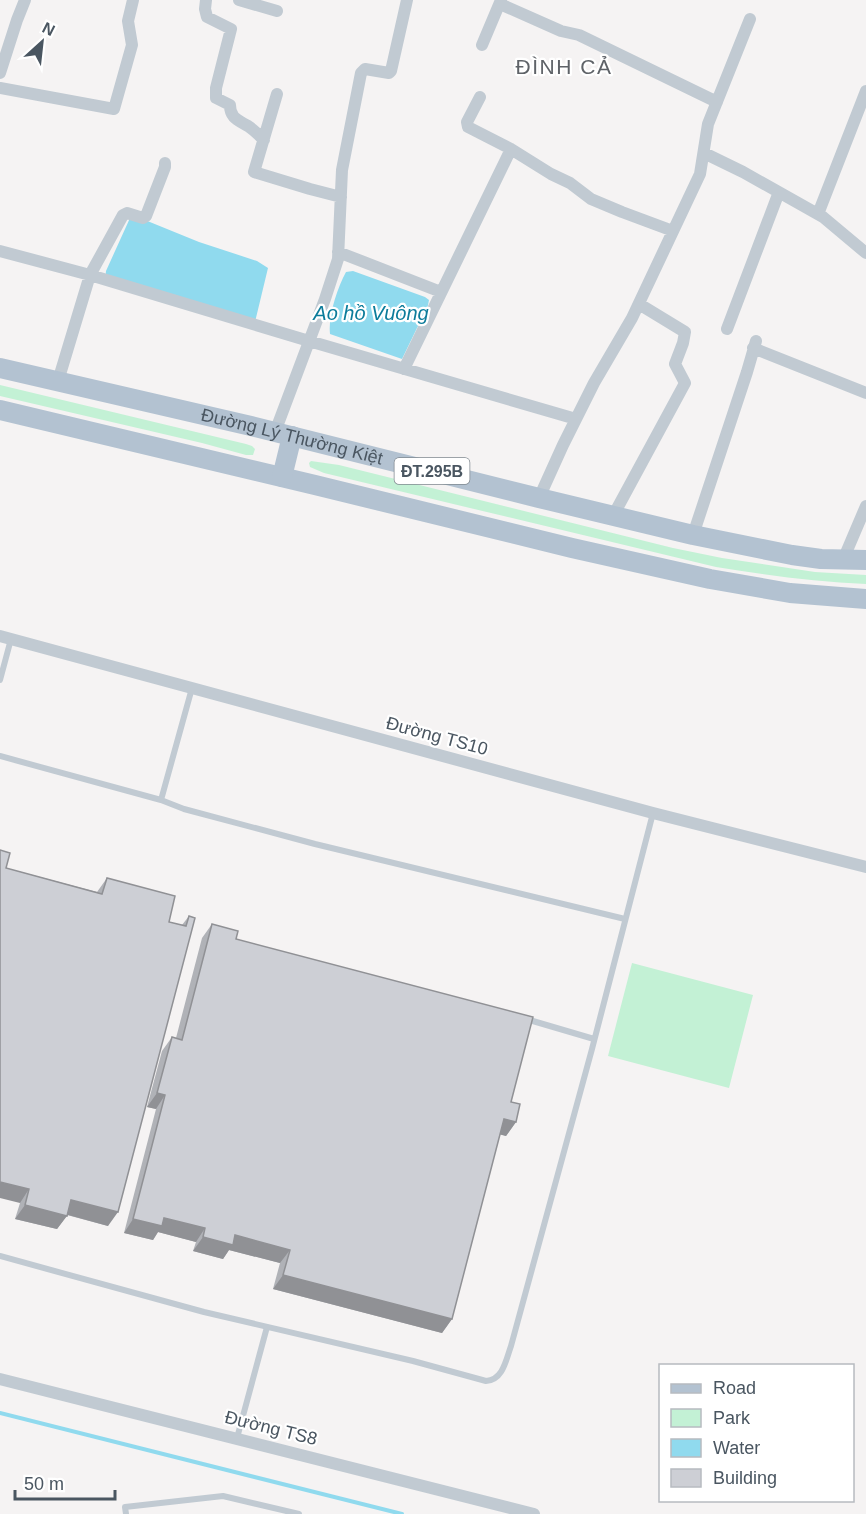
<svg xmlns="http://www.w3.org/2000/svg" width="866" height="1514" viewBox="0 0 866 1514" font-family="Arial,sans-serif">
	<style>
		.green { fill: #c3f1d5 }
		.water { fill: #90daee }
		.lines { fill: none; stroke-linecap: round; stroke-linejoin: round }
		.stream { stroke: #90daee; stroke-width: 4 }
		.lane { stroke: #c1cad2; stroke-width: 6 }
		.street { stroke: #c1cad2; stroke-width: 12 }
		.primary { stroke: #b3c2d1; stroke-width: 20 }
		.wall { fill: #b0b2b7 }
		.shaded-wall { fill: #909195 }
		.building { fill: #cdcfd5; stroke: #909195; stroke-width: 1.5 }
		.labels { text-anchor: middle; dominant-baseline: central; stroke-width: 4.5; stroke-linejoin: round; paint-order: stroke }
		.shield { fill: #fff; stroke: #808990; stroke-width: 1.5 }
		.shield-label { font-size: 16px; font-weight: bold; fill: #4a5661 }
		.street-label { font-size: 18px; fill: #4a5661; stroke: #fff }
		.water-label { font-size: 20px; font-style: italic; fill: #0c7c9b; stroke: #fff }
		.quarter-label { font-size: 21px; letter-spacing: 1.5px; fill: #5f6368; stroke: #fff }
	</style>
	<rect width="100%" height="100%" fill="#f5f3f3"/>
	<path class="green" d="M0,385l246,59 6,2 3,3 -2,6h-7l-44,-12 -202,-47z
		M311,461l28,4 334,83 49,10 93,14 51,3v9c-51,-2 -100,-9 -150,-17l-392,-94 -14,-6 -1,-4z
		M632,963l121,32 -24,93 -121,-32z"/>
	<path class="water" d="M130,218h10l59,24 58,19 11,7 -13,54 -150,-41 1,-10z
		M353,271l72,26 4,3 -2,10 -10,18 -15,31 -72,-25c-2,-18 7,-45 16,-62z"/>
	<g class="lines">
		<path class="stream" d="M0,1413l402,101"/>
		<path class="lane" d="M0,680l11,-41
			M192,688l-31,112 23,9 131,35 310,75
			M0,756l161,44
			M526,1019l68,20
			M0,1256l204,56 209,49 73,20c17,-1 20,-21 25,-35l81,-297 61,-236
			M237,1438l30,-111
			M126,1514l-1,-7 98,-11 76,18"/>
		<path class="street" d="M206,0l-1,9 2,8 24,12 -15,59v10l14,7c0,13 8,15 18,21 6,4 11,9 16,14
			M239,0l38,11
			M500,4l61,27 18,4 138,67
			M482,45l19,-45
			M0,73l17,-53 8,-20
			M0,88l114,21 18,-64 -4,-24 5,-21
			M277,94l-23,78 56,17 31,8
			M480,97l-13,25 1,5 43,22 40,25 19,9 21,16 31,13 51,19
			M704,153l39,19 80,45 43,36
			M818,214l48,-123
			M0,251l90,24 219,66 267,78
			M338,252l103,40
			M727,329l52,-137
			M753,348l113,45
			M404,369l107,-220
			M58,381l32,-106 33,-60 4,-2 16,5 3,-2 19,-49v-4
			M275,432l50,-133 13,-40 4,-89 19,-97 4,-4 24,4 2,-2 16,-71
			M539,498l24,-53 31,-62 38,-65 68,-144 8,-50 42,-105
			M613,516l72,-133 -10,-19 8,-21 2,-11 -46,-28
			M693,535l54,-163 9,-31
			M843,560l23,-54
			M0,636l653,177 213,54
			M0,1379l534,135"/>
		<g class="primary">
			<path id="s1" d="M0,368l251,58 288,72 154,37 99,20 29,4 45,1"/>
			<path d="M0,410l315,75 257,63 138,31 80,14 76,6"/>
			<path d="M282,477l10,-41"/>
		</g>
	</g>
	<path class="wall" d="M6,868l91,24 10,-14 62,44 13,3 7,-9 -81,310 -41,-11 -10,14 -42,-10 5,-16z
		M212,924l24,15 275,163 5,20 -10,14 -6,-2 -48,185 -10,14 -169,-44 7,-26 -51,-13 -6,9 -30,-8 3,-9 -38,-10 -5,8 -29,-7 32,-124 -9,-2 15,-56 10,-14 4,1 26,-100z"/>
	<path class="shaded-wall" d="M157,1093l8,2 -9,14 -9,-2z
		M504,1119l12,3 -10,14 -12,-3z
		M0,1182l29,7 -9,14 -20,-5z
		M71,1200l47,12 -10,14 -47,-13z
		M25,1205l42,11 -10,13 -42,-10z
		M164,1218l41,10 -9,14 -38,-10 -5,8 -29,-7 9,-14z
		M235,1235l55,15 -10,13 -51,-13 -6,9 -30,-8 10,-14z
		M283,1275l169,44 -10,14 -169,-44z"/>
	<path class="building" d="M0,850l10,3 -4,15 96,26 5,-16 68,18 -6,26 17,4 3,-10 6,2 -77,294 -47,-12 -4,16 -42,-11 4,-16 -29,-7z
		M212,924l26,7 -2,8 297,78 -22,85 9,2 -4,18 -12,-3 -52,200 -169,-44 7,-25 -55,-15 -2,10 -30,-8 2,-9 -41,-10 -2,8 -29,-7 32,-124 -8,-2 15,-56 10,3z"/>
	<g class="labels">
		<rect class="shield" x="394.5" y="458" width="75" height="26" rx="4.5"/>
		<g class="shield-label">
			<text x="432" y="471">ĐT.295B</text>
		</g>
		<g class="street-label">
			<text stroke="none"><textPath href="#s1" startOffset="300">Đường Lý Thường Kiệt</textPath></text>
			<text transform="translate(437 736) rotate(15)">Đường TS10</text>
			<text transform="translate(271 1428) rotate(14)">Đường TS8</text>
		</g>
		<g class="water-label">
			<text x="371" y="313">Ao hồ Vuông</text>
		</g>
		<g class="quarter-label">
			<text x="564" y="66">ĐÌNH CẢ</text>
		</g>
	</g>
	<rect x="659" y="1364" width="195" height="138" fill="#ffffff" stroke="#b7bbc0" stroke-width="1.5"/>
	<rect x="671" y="1384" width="30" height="9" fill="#b3c2d1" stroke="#b7bbc0" stroke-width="1.5"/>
	<text x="713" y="1394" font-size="18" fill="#4a5661">Road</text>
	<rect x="671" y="1409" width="30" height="18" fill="#c3f1d5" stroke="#b7bbc0" stroke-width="1.5"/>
	<text x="713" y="1424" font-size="18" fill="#4a5661">Park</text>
	<rect x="671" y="1439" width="30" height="18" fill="#90daee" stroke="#b7bbc0" stroke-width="1.5"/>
	<text x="713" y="1454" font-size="18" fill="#4a5661">Water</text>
	<rect x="671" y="1469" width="30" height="18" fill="#cdcfd5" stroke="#b7bbc0" stroke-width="1.5"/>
	<text x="713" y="1484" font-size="18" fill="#4a5661">Building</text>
	<g transform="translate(42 42) rotate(27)" stroke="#ffffff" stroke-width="4.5" paint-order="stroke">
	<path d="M0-4.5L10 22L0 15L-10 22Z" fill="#4a5661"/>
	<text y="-9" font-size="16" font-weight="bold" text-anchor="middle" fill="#4a5661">N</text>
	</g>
	<path d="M15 1490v9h100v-9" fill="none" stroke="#4a5661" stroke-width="3"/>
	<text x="24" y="1490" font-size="18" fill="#4a5661" stroke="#ffffff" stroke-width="4.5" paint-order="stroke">50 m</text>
</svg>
